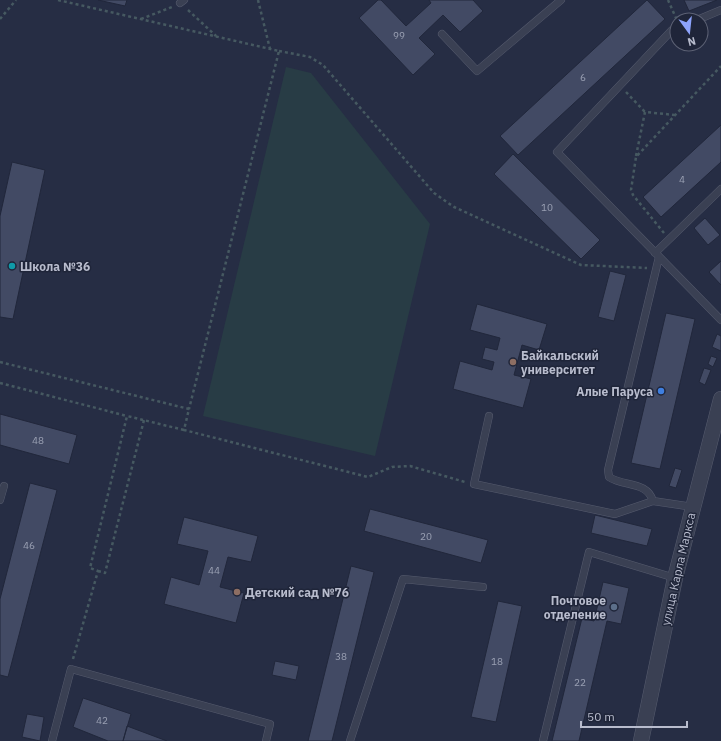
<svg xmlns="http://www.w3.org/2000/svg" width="721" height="741" viewBox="0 0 721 741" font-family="'IBM Plex Sans',sans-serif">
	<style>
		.green { fill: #283c45 }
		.building { fill: #424a64; stroke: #21273b }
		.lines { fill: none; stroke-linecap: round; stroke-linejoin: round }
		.lane-casing { stroke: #565b6e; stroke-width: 8 }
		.street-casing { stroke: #565b6e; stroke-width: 16 }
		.path { stroke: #465961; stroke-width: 2.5; stroke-dasharray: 3 3; stroke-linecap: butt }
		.lane { stroke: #3a4053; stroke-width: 7 }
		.street { stroke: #3a4053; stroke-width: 15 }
		.culture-dot { fill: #0f9aa8; stroke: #1f2539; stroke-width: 1.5 }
		.education-dot { fill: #8d6e63; stroke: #1f2539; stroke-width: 1.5 }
		.shop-dot { fill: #3f7fe0; stroke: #1f2539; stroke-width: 1.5 }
		.service-dot { fill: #5c6f8a; stroke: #1f2539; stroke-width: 1.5 }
		.labels { text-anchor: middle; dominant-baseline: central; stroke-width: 3; stroke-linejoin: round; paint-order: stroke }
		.number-label { font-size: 10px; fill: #9aa0b3 }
		.poi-label { font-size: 12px; font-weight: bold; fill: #b8bccd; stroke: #1f2539; text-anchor: start }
		.street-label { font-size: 12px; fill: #b8bccd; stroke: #1f2539 }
	</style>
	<rect width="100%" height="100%" fill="#262d44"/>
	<path class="green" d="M286,67l25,6 119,151 -55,232 -172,-40z"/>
	<path class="building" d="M98,0h29l-2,6z
		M378,0h3l25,26 25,-23 -2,-3h44l10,11 -23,21 -17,-17 -24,23 16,16 -22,21 -54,-57z
		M647,0l18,19 -147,136 -18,-19z
		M684,0h33l-28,11z
		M721,125v37l-60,55 -18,-20z
		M513,154l87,86 -19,19 -87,-85z
		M12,162l33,8 -32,149 -13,-2v-101z
		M705,218l15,17 -12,10 -14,-17z
		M721,261v24l-12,-13z
		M610,271l16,4 -12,46 -16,-4z
		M477,304l70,20 -8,26 -17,-5 -8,30 17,4 -8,29 -70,-19 7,-28 32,9 2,-8 -12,-3 3,-12 12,3 3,-12 -30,-8z
		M666,313l29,6 -35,150 -29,-6z
		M717,334l4,2v15l-9,-4z
		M711,356l6,2 -4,9 -5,-3z
		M704,368l7,2 -6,15 -6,-3z
		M0,414l77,21 -8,29 -69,-19z
		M675,468l7,2 -6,18 -7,-2z
		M30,483l27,7 -49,187 -8,-2v-76z
		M370,509l118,31 -7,23 -117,-32z
		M595,515l57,14 -5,17 -56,-13z
		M184,517l74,19 -7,26 -23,-5 -8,30 24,6 -8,30 -72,-19 7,-27 28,8 9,-34 -31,-7z
		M351,566l23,6 -42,169h-24z
		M603,582l26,6 -8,36 -14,-3 -28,120h-27l30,-123 12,3z
		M498,601l24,5 -26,116 -25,-5z
		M275,661l24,5 -3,14 -24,-5z
		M83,698l48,16 -8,27h-15l-35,-14z
		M27,714l17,3 -4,24 -18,-4z
		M127,726l40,15h-44z"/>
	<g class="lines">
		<g class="lane-casing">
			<path id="lane" d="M180,3l4,-3
				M697,20l24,-10
				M677,28l-5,2 -115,122 164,168
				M442,34l35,37 84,-71
				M655,253l66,-64
				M489,416l-15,68 141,30 38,-13 40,6
				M0,500l4,-14
				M653,501c-6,-20 -29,-14 -44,-24l-1,-7 51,-213
				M52,741l19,-72 199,55 -4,17
				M350,741l53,-162 80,8
				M543,741l46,-189 86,26"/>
		</g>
		<g class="street-casing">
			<path id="street" d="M641,741l34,-163 46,-179"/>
		</g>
		<path class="path" d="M58,0l221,51 -90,358
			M258,0l12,49
			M668,0l8,18
			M188,10l28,26
			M0,19l16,-19
			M141,19l31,-12
			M279,51l31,6 13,8 111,128 20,14 127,58 66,3
			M626,92l19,20
			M636,156l9,-44 30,3
			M664,233l-31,-38 -2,-5 5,-33 85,-91
			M0,362l189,47 -5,21 184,47 24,-10 18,-1 55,16
			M0,383l127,33
			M98,571l7,2 39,-153
			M73,659l25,-88 -8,-3 37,-152 57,14"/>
		<use href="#lane" class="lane"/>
		<use href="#street" class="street"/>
	</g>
	<circle class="culture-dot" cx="12" cy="266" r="4"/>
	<g class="education-dot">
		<circle cx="513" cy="362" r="4"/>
		<circle cx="237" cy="592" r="4"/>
	</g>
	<circle class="shop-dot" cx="661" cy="391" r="4"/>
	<circle class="service-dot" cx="614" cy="607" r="4"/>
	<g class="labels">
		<g class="number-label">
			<text x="399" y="35">99</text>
			<text x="583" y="77">6</text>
			<text x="682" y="179">4</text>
			<text x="547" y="207">10</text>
			<text x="38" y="440">48</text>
			<text x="426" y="536">20</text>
			<text x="29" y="545">46</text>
			<text x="214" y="570">44</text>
			<text x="341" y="656">38</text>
			<text x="497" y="661">18</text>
			<text x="580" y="682">22</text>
			<text x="102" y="720">42</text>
		</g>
		<g class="poi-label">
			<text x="20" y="266">Школа №36</text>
			<text x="521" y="355">Байкальский<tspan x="521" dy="14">университет</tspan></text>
			<text x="653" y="391" text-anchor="end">Алые Паруса</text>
			<text x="245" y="592">Детский сад №76</text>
			<text x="606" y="600" text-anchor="end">Почтовое<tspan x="606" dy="14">отделение</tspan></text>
		</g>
		<g class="street-label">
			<text transform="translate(678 569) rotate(-77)">улица Карла Маркса</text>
		</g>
	</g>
	<g transform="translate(689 32) rotate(165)"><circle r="19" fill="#1f2539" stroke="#5c6174"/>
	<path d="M0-3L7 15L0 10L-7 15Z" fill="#8da3fc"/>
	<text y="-6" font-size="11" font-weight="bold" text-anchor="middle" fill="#b8bccd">N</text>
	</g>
	<path d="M581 721v6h106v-6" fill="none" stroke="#b8bccd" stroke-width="2"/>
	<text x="587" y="721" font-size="12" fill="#b8bccd" stroke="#1f2539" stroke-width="3" paint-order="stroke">50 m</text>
</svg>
